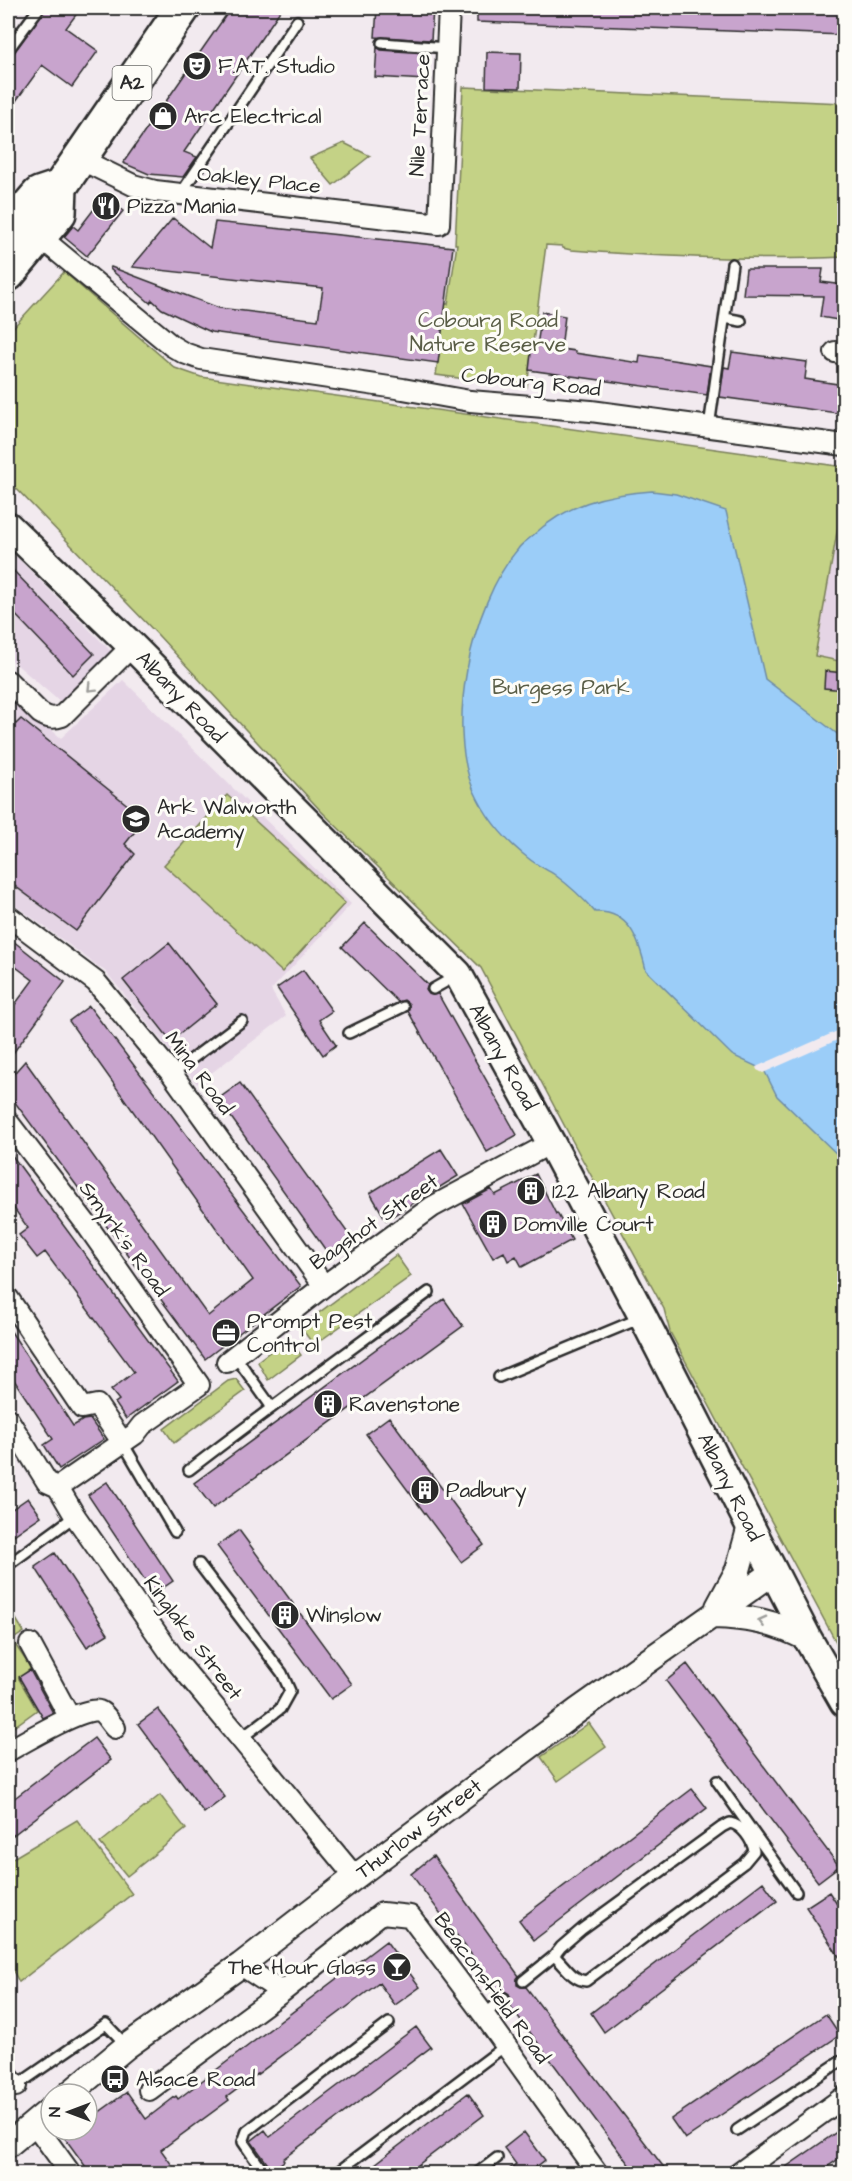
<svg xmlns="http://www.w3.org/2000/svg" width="852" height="2181" viewBox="0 0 852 2181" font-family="'Architects Daughter',sans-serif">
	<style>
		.built { fill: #e5d5e5 }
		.green { fill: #c4d286; stroke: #787e58; stroke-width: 1.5 }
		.water { fill: #9bcdf8; stroke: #6e8ca6; stroke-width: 1.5 }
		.pier { fill: #f2eaef }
		.building { fill: #c8a4cd; stroke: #2b2b2b; stroke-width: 1.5 }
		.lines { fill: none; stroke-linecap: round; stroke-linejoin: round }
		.service-casing { stroke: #2b2b2b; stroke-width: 14 }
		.minor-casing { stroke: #2b2b2b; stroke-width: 24 }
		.tertiary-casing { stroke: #2b2b2b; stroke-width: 28 }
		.secondary-casing { stroke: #2b2b2b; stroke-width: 32 }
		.trunk-casing { stroke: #2b2b2b; stroke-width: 38 }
		.service { stroke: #fdfcf7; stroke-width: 9 }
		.minor { stroke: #fdfcf7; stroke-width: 20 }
		.tertiary { stroke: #fdfcf7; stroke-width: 24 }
		.secondary { stroke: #fdfcf7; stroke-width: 27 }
		.trunk { stroke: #fdfcf7; stroke-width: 33 }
		.oneway { stroke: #9e9e9b }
		.labels { text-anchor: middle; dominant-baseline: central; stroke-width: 6; stroke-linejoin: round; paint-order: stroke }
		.shield { fill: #fdfcf7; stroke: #6a6a68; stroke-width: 1.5 }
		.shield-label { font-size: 20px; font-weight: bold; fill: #2b2b2b }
		.poi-label { font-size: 21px; fill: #2b2b2b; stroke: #fdfcf7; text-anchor: start }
		.street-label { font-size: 21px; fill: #2b2b2b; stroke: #fdfcf7 }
		.park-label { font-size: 21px; fill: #595d46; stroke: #fdfcf7 }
	</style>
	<rect width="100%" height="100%" fill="#f2eaef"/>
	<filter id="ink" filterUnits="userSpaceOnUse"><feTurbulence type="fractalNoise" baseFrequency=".0167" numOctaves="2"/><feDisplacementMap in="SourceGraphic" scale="12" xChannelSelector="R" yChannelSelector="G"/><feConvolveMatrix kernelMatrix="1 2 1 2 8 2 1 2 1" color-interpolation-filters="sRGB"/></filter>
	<g filter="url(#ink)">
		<path class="built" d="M844,493v169l-29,-6z
			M8,549l109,108 -50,51 -59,-51z
			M123,680l228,224 -80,86 15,26 -89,68 -91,-112 -98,-72v-207l53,45z"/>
		<path class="green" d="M463,87l381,16v154c-91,4 -182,0 -273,-7l-8,-2 -1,-2 -16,-1 -19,142 -91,-12 9,-71h3l9,-60h-2z
			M344,143l26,13 -37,29 -23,-27z
			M64,272l111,96 26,9 643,90v26l-29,163 29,6v995l-174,-325 -6,-23 -83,-152 -100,-189 -160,-157 -163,-176 -150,-155v-147z
			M227,795l118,108 -63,69 -118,-107z
			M396,1255l15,21 -97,69 -14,-18z
			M288,1338l13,17 -33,25 -10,-18 1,-2z
			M236,1379l9,12 -71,52 -10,-14 64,-48z
			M8,1606l16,26 -12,8 19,28 -12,11 18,31 -29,21z
			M589,1723l17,24 -48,34 -17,-24z
			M160,1795l26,34 -59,47 -27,-33z
			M77,1820l55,74 -113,88 -11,-21v-100z"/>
		<path class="water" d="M652,491l24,3 50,17 39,168 79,60v422l-67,-65 -13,-26 -32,-15 -86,-85c-7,-29 -16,-60 -51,-58 -12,-14 -25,-26 -40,-37 -9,-6 -19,-10 -27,-17 -20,-15 -39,-37 -50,-59 -36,-65 -7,-195 40,-250 3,-5 9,-8 13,-12 35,-33 74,-43 121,-46z"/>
		<path class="pier" d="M844,1028v9l-81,36 -6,-3 -1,-3z"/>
		<path class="building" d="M46,8h35l-15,20 32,23 -26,36 -30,-22 -34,47v-55l5,-3z
			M231,8h51l-98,144 13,5 -14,20 -34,-3 -26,-11z
			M377,8h56l-2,32 -56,-3z
			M477,8h367v27l-367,-13z
			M8,21l9,6 -9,12z
			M377,47l4,3 45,3 -1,27 -50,-3z
			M487,52l34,1 -1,35 -34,-1z
			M104,196l19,15 -36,45 -23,-19 9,-11 5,4z
			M173,218l37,30 5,-26 238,25 -15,116 -227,-31 -49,-23 -10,-9 -2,3 -40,-34 1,-2 108,41 99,12 5,-32 -191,-21z
			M746,269h77l-2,13 23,3v36l-24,-4 3,-21 -80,-1z
			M542,312l23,4 -4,33 14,2v2l64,10 1,-8 71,11 -4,29 -178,-25 3,-25 5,1z
			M732,352l75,10 -2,17 39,6v29l-124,-17 4,-30 5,1z
			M8,565l86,89 -21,21 -65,-68z
			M825,671l19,2v17l-20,-2z
			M8,716l8,8 5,-5 124,100 -20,25 10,10 -59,77 -68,-50z
			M365,923l63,62 -2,5 3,4h9l79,141 -30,17 -79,-141 1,-7 -5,-4 -6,2 -56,-55z
			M8,937l57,45 -57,78v-46l25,-34 -25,-19z
			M169,943l48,61 -46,37 -48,-61z
			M303,970l29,41 -13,9 17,25 -13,10 -46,-67z
			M89,1006l212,280 -96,73 -197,-266v-13l17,-19 183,255 45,-36 -184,-259z
			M240,1083l115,160 -23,16 -114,-160z
			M441,1149l17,27 -72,44 -16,-27z
			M8,1150l170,231 -52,38 -11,-16 4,-3 -8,-10 23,-18 -89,-120 -8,6 -18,-23 9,-7 -20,-28z
			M536,1174l20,40 1,-1 15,27 -50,27 -6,-11 -8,5 -4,-9 -11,6 -30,-54 28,-15 4,6z
			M444,1299l19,27 -250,182 -19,-25z
			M8,1327l65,99 10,-6 7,-1 14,20 -45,30 -15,-24 9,-6 -45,-68z
			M389,1417l95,128 -23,17 -95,-128z
			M107,1482l66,99 -19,13 -66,-99z
			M28,1498l13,18 -33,23v-27z
			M239,1530l113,154 -21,15 -114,-153z
			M55,1553l53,81 -21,13 -52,-80z
			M687,1664l152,202 -21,16 -152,-201z
			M30,1670l23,43 -10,5 -24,-41z
			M158,1709l67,88 -21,16 -66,-89z
			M94,1738l17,22 -103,79v-36z
			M692,1789l15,19 -173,132 -15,-20z
			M433,1856l86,120 -2,3v6l4,2h5l143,187h-33l-128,-171 2,-3 -1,-6 -3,-2 -6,1 -89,-119z
			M763,1882l14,19 -173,131 -13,-19z
			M829,1892l15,23v49l-38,-57z
			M386,1941l34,46 -25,18 -16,-22 -152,114 2,3 -68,50 11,15 -12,9h-69l-27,-37 10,-7h13v-9l40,-29 19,27 30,-23 2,3z
			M826,2014l14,21 -155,104 -14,-20z
			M416,2027l15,20 -148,112 1,2 -12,9 -21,-29 14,-11 5,7z
			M468,2093l16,22 -78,59h-44z
			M844,2127v28l-27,19h-41z
			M524,2132l21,28 -18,14h-24l13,-10 -12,-16z"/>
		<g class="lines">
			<g class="service-casing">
				<path id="service" d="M382,43l65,5
					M8,50l31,-42
					M181,193l116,-172
					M725,318l16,3
					M709,427l23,-163
					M433,989l23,-13
					M349,1033l54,-26
					M172,1074l70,-53
					M235,1356l36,50
					M499,1377l142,-59
					M123,1443l52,89
					M189,1470c79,-61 160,-119 240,-178
					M199,1564l83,109 8,18 -10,18 -40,30
					M8,1565l67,-49
					M717,1781l34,48 -5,3
					M751,1829l45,63
					M523,1981l31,-25c11,9 18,24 32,25l158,-118 10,-12c-2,-11 -12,-26 -24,-28l-8,4 -140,102 -21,18 -7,9
					M484,2015l20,-17
					M16,2086l90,-62 20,21
					M737,2130l107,-71
					M265,2174l-22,-32 4,-11 142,-108
					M335,2174l170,-128
					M476,2174l21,-16"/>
			</g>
			<g class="minor-casing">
				<path id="minor" d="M80,159l53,26 22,6 284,33 10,-216
					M40,237l132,109 12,7 17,6 202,30 67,12 121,10 253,34
					M835,352l9,2
					M8,681l32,32c8,5 13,6 22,3l70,-70
					M8,916l88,66 76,92 152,212
					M8,1122l76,99 115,164 -57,40 -7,9 -77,53
					M8,1298l74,110 15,-3 26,38
					M227,1362l97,-76 108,-79 119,-64
					M8,1419l39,63 11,5 17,29 98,141 182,220
					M30,1644l40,74
					M8,1751c14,-8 78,-46 91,-40 6,2 11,12 16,17
					M241,1965l41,27
					M8,2076l8,10
					M149,2090l133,-98 100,-79 28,3 74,99 114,159
					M34,2123l37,51
					M738,2174l106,-77"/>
			</g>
			<g class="tertiary-casing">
				<path id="tertiary" d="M718,1607l20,-37 12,-44
					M712,1616c37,1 63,6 96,23
					M69,2094l58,-48 114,-81 114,-88 222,-166 197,-139
					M8,2145l43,-36"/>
			</g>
			<g class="secondary-casing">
				<path id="secondary" d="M8,526l124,120 326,328 93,169 92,174 165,322 36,63"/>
			</g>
			<g class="trunk-casing">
				<path id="trunk" d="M8,230l31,-36 21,-7
					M8,274l51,-61 1,-26 123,-179"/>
			</g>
			<use href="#service" class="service"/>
			<use href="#minor" class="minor"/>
			<use href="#tertiary" class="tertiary"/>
			<use href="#secondary" class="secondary"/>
			<use href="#trunk" class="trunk"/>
		</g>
		<defs><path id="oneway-chevron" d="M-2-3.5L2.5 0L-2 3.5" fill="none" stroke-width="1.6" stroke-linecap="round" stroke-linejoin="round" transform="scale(1.5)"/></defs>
		<g class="oneway">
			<use href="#oneway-chevron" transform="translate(91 688) rotate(135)"/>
			<use href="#oneway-chevron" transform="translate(762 1621) rotate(-166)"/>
		</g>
	</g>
	<defs>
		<g id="theatre-disc" transform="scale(1.5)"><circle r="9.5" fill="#2b2b2b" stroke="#fdfcf7"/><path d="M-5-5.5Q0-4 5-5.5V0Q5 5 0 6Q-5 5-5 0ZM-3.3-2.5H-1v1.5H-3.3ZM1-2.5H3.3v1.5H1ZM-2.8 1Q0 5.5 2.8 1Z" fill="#fff"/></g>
		<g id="shop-disc" transform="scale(1.5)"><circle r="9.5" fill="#2b2b2b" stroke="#fdfcf7"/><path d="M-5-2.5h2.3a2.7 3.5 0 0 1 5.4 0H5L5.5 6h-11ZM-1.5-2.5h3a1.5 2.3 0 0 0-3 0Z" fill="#fff"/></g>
		<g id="restaurant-disc" transform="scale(1.5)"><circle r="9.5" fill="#2b2b2b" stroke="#fdfcf7"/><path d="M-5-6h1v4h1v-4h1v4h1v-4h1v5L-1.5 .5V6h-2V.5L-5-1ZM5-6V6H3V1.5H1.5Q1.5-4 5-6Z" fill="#fff"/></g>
		<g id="school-disc" transform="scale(1.5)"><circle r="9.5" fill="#2b2b2b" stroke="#fdfcf7"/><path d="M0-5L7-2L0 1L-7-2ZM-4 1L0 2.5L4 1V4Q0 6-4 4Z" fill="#fff"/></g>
		<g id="building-disc" transform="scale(1.5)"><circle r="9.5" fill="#2b2b2b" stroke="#fdfcf7"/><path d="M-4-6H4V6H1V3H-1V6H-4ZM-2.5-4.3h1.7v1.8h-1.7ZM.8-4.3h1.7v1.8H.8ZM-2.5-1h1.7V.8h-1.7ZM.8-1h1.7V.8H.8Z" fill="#fff"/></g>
		<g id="office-disc" transform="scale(1.5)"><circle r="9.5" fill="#2b2b2b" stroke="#fdfcf7"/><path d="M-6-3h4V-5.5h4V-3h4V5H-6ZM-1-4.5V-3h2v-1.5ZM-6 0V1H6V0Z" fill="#fff"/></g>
		<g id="bar-disc" transform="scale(1.5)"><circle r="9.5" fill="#2b2b2b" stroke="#fdfcf7"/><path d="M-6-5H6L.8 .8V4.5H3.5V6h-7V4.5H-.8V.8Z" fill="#fff"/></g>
		<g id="bus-disc" transform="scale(1.5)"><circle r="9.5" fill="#2b2b2b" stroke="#fdfcf7"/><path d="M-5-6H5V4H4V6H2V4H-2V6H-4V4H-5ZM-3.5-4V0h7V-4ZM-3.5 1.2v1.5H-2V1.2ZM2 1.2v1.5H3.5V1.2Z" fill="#fff"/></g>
	</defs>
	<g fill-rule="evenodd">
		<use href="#theatre-disc" x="197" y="66"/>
		<use href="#shop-disc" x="163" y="116"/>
		<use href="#restaurant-disc" x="106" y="206"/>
		<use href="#school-disc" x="136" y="819"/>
		<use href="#building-disc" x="531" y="1191"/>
		<use href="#building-disc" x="493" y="1224"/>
		<use href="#office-disc" x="226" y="1333"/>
		<use href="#building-disc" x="328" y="1404"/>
		<use href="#building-disc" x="425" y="1490"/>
		<use href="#building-disc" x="285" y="1615"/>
		<use href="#bar-disc" x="397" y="1967"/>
		<use href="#bus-disc" x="115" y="2079"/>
	</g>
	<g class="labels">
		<rect class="shield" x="112.5" y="66" width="39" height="34" rx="4.5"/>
		<g class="shield-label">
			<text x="132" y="83">A2</text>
		</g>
		<g class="poi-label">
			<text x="218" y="66">F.A.T. Studio</text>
			<text x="184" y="116">Arc Electrical</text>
			<text x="127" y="206">Pizza Mania</text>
			<text x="157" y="807">Ark Walworth<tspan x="157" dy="24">Academy</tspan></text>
			<text x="552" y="1191">122 Albany Road</text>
			<text x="514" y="1224">Domville Court</text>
			<text x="247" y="1321">Prompt Pest<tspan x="247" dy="24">Control</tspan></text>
			<text x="349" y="1404">Ravenstone</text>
			<text x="446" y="1490">Padbury</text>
			<text x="306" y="1615">Winslow</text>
			<text x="376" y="1967" text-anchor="end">The Hour Glass</text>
			<text x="136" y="2079">Alsace Road</text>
		</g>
		<g class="street-label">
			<text transform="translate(420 115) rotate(-87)">Nile Terrace</text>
			<text transform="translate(259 180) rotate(6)">Oakley Place</text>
			<text transform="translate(531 382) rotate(6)">Cobourg Road</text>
			<text transform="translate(181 697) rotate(46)">Albany Road</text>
			<text transform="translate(503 1057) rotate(61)">Albany Road</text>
			<text transform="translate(199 1073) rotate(53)">Mina Road</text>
			<text transform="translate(374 1222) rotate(-35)">Bagshot Street</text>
			<text transform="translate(124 1239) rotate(54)">Smyrk's Road</text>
			<text transform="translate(730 1487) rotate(63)">Albany Road</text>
			<text transform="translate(193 1638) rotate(53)">Kinglake Street</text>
			<text transform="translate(419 1829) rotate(-37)">Thurlow Street</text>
			<text transform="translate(492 1988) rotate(54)">Beaconsfield Road</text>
		</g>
		<g class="park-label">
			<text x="488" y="320">Cobourg Road<tspan x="488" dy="24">Nature Reserve</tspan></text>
			<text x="561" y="687">Burgess Park</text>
		</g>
	</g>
	<rect width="852" height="2181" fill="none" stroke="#fdfcf7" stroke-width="30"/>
	<rect x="15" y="15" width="822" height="2151" fill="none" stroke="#2b2b2b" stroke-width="2" filter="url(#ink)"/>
	<g transform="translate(69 2112) rotate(270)"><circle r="28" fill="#fdfcf7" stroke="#a9a8a5" stroke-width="1.5"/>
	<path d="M0-4.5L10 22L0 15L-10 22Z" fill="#2b2b2b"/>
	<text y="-9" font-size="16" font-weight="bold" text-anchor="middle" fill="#2b2b2b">N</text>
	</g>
</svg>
